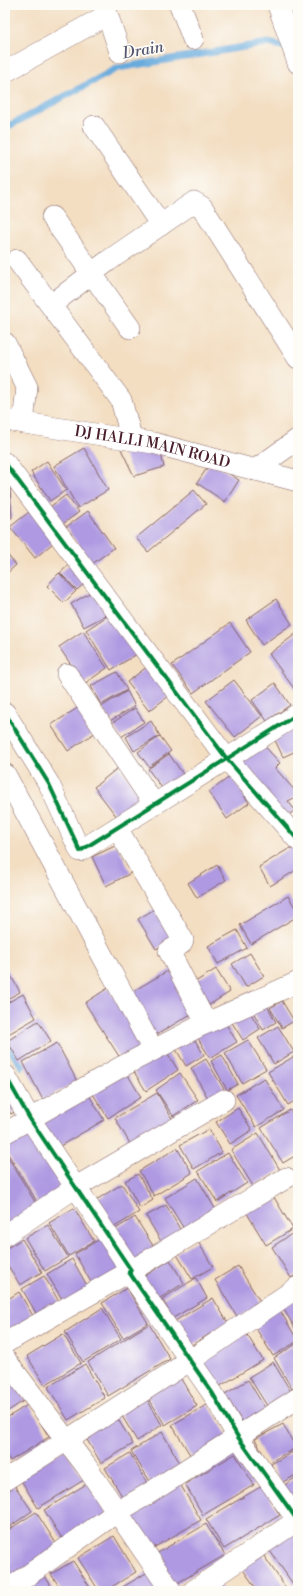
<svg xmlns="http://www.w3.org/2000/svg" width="303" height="1596" viewBox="0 0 303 1596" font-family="'Libre Bodoni',serif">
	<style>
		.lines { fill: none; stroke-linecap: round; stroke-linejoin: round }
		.stream { stroke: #69abdd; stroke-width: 7 }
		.building { fill: #ae99e2 }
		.minor-casing { stroke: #856260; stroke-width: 22 }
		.minor { stroke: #fff; stroke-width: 21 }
		.cycleway-casing { stroke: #fdfcf7; stroke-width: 6 }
		.cycleway { stroke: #00873e; stroke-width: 4 }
		.labels { text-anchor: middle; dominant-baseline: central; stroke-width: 3.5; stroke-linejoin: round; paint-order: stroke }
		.street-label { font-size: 15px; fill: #4a1f2b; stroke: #fdfcf7 }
		.water-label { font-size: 16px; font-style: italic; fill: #565772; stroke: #fdfcf7 }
	</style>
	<rect width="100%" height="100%" fill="#fdfcf7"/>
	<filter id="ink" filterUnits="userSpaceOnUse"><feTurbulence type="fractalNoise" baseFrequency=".025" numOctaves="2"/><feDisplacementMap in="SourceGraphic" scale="8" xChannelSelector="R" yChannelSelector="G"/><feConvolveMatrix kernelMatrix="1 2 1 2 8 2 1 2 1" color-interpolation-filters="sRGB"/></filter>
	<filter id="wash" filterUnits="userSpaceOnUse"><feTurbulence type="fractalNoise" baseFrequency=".012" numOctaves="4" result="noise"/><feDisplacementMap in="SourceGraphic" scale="16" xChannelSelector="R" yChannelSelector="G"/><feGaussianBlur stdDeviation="0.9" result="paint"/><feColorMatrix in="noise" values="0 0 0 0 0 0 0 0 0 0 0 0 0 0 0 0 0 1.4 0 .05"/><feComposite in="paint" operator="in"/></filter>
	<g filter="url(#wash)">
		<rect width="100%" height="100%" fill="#f3dec2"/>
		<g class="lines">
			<path class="stream" d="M5,128l113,-60 150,-25 22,5
				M5,1042l17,24"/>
		</g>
		<g id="blocks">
			<path class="building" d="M120,447l41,7 3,13 -30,9z
				M84,448l24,42 -30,18 -24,-42z
				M47,461l19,29 -16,11 -19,-29z
				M211,462l28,18 -14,22 -28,-19z
				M5,474h4l3,44 -7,-1z
				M194,490l12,14 -58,48 -12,-14z
				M66,495l13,17 -19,14 -13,-17z
				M34,508l25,30 -24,20 -25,-31z
				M88,511l26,37 -22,16 -26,-37z
				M5,552l11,13 -11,10z
				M72,562l17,17 -12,11 -17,-17z
				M59,573l17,18 -12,12 -17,-17z
				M96,589l14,24 -26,14 -13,-23z
				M276,599l16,25 -30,21 -16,-25z
				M112,613l25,41 -26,16 -25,-40z
				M230,623l20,29 -57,41 -21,-28z
				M83,631l24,37 -23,16 -25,-37z
				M297,633l1,2v59l-29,-40z
				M152,663l22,29 -25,19 -22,-29z
				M117,672l10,18 -26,15 -10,-19z
				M234,680l28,36 -27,21 -29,-36z
				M275,683l15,22 -23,16 -15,-21z
				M127,691l8,15 -25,15 -9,-14z
				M79,707l17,25 -28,19 -17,-26z
				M135,708l9,14 -23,15 -9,-14z
				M151,721l9,15 -26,15 -8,-14z
				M298,727v23l-15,7 -9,-19z
				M160,736l11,15 -22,16 -11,-15z
				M261,742l19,21 -5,5 23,26v2l-10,5 7,9 -10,8 -48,-55z
				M169,754l14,20 -21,14 -14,-19z
				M119,767l26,34 -25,20 -26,-34z
				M231,776l18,27 -22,16 -18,-27z
				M117,845l14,28 -25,13 -14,-29z
				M295,845l3,5v19l-28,17 -11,-19z
				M217,865l9,15 -29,18 -9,-15z
				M288,896l10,16v4l-47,28 -11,-19z
				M158,907l18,30 -20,12 -18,-30z
				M237,930l10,18 -29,16 -10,-18z
				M250,953l14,23 -18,11 -14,-23z
				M5,967h1l14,25 -15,8z
				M171,969l25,42 -43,26 -25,-43z
				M216,969l14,23 -21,13 -14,-23z
				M108,988l37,59 -23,14 -37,-58z
				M23,994l13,24 -31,18v-32z
				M264,1000l12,22 -13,8 -12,-22z
				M282,1001l12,20 -12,7 -12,-20z
				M247,1007l13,22 -17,11 -14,-22z
				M223,1019l14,23 -27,16 -14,-23z
				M38,1021l13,20 -32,20 -12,-20z
				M278,1026l16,26 -20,12 -16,-26z
				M190,1032l14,23 -18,11 -14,-23z
				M248,1040l18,29 -24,14 -17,-30z
				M57,1043l20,38 -34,19 -20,-38z
				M163,1046l15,24 -32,21 -15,-24z
				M298,1054v45l-10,6 -20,-33z
				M222,1055l16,29 -11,6 -16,-29z
				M206,1059l18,30 -16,9 -17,-30z
				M125,1070l16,27 -33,21 -17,-27z
				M180,1073l18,27 -25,16 -17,-26z
				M264,1078l20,32 -28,17 -20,-32z
				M5,1080l17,28 -11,6 -6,-9z
				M86,1090l18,30 -49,29 -17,-30z
				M157,1093l17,29 -42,25 -17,-29z
				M238,1108l14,22 -22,14 -14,-22z
				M290,1110l8,12v32l-15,9 -22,-35z
				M31,1123l40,63 -32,19 -34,-56v-9z
				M209,1129l13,23 -28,17 -14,-24z
				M258,1133l22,37 -27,16 -22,-36z
				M177,1148l15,25 -38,23 -15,-25z
				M5,1152l33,55 -33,21z
				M228,1153l19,30 -30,19 -19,-31z
				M138,1174l15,26 -13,8 -15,-27z
				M197,1178l19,32 -32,19 -19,-31z
				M122,1184l17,28 -31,19 -17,-28z
				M272,1194l21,35 -27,16 -21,-35z
				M166,1205l18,31 -19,12 -19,-32z
				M74,1208l20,33 -25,15 -20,-33z
				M135,1217l20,32 -24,15 -19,-33z
				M48,1225l20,32 -23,14 -20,-33z
				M293,1233l5,8v33l-7,4 -19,-31z
				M103,1237l22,36 -29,18 -21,-37z
				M22,1239l20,33 -22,13 -15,-24v-12z
				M197,1240l16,27 -21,12 -16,-26z
				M72,1259l17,30 -24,15 -18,-30z
				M170,1260l14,23 -27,17 -14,-23z
				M238,1266l23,37 -23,15 -23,-38z
				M44,1276l17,29 -22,13 -17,-29z
				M196,1278l11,20 -34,20 -11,-19z
				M127,1288l21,35 -25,15 -21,-35z
				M19,1292l17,29 -24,15 -7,-10v-25z
				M298,1295v38l-17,-28z
				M213,1298l15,25 -38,23 -15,-25z
				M278,1307l20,34 -25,15 -21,-34z
				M102,1308l19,31 -38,23 -18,-30z
				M149,1324l21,35 -62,37 -20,-34z
				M244,1330l19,30 -46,28 -18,-30z
				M63,1334l18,29 -36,22 -18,-29z
				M296,1344l2,3v38l-6,4 -18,-31z
				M273,1362l20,33 -24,14 -20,-32z
				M85,1364l20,34 -37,22 -20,-33z
				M5,1367l20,33 -20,13z
				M178,1374l19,32 -32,19 -19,-31z
				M248,1380l20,33 -23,14 -20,-33z
				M145,1396l17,29 -25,16 -18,-30z
				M29,1404l20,33 -39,24 -5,-8v-34z
				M208,1404l20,33 -36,21 -20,-33z
				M116,1416l17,28 -32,19 -17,-28z
				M283,1424l13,24 -28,15 -13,-24z
				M162,1432l19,33 -30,18 -20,-32z
				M65,1449l19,31 -46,28 -19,-31z
				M298,1449v25l-17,9 -10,-19z
				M130,1453l19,33 -24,15 -20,-33z
				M235,1454l19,31 -51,30 -18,-31z
				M298,1476v31l-18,-19z
				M11,1480l21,31 -24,17 -3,-5v-38z
				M88,1483l20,33 -43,27 -21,-33z
				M180,1484l21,36 -53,31 -20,-35z
				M262,1486l18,29 -56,34 -18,-30z
				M36,1512l23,36 -54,34v-50z
				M206,1524l19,31 -56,33 -18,-31z
				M294,1530l4,5v46l-5,3 -25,-36z
				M114,1536l22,36 -31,19h-6l-21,-33z
				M262,1553l26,38h-30l-17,-24z
				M73,1561l18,28 -4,2h-25l-11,-17z
				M148,1572l12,19h-37l-2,-3z
				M45,1576l9,15h-33z
				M218,1581l6,10h-22z"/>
		</g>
	</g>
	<g filter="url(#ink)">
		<use href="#blocks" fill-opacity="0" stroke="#856260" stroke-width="1"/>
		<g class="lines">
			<g class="minor-casing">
				<g id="minor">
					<path d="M104,5l16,47"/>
					<path d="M180,5l13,34"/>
					<path d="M278,5l20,58"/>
					<path d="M5,72l102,-57"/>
					<path d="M94,126l67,99"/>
					<path d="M52,217l78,111"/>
					<path d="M17,260l104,140 11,40"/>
					<path d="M51,305l57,-44 86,-59 8,5 96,151"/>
					<path d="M5,343l22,44 -4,36"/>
					<path id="s1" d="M5,420l148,23 145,38"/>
					<path d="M5,463l222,296 71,81"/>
					<path d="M255,470l43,-31"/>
					<path d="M67,674l87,130"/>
					<path d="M5,713l44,71 31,67 218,-137"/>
					<path d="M5,774l148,276"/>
					<path d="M117,828l66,112 -2,4 -12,7 37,72"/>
					<path d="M5,1075l25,44 101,151 -2,2 84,122 25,43 60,84"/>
					<path d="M5,1133l114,-65 79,-41 100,-45"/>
					<path d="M5,1235l71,-48 148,-87"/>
					<path d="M5,1343l124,-71 157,-94"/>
					<path d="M5,1359l81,107 85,125"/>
					<path d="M5,1480l186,-120 107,-73"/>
					<path d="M6,1591l111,-79 31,-18 150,-96"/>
					<path d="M193,1591l105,-71"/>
				</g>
			</g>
			<use href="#minor" class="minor"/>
			<g class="cycleway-casing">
				<path id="cycleway" d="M5,463l222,296 71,81
					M5,713l44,71 31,67 218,-137
					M5,1075l25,44 101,151 -2,2 84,122 25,43 60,84"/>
			</g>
			<use href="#cycleway" class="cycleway"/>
		</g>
	</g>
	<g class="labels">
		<g class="street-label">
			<text stroke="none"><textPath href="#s1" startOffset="150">DJ HALLI MAIN ROAD</textPath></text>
		</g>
		<g class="water-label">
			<text transform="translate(143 50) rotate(-10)">Drain</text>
		</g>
	</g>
	<rect width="303" height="1596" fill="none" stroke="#fdfcf7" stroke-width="20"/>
</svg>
